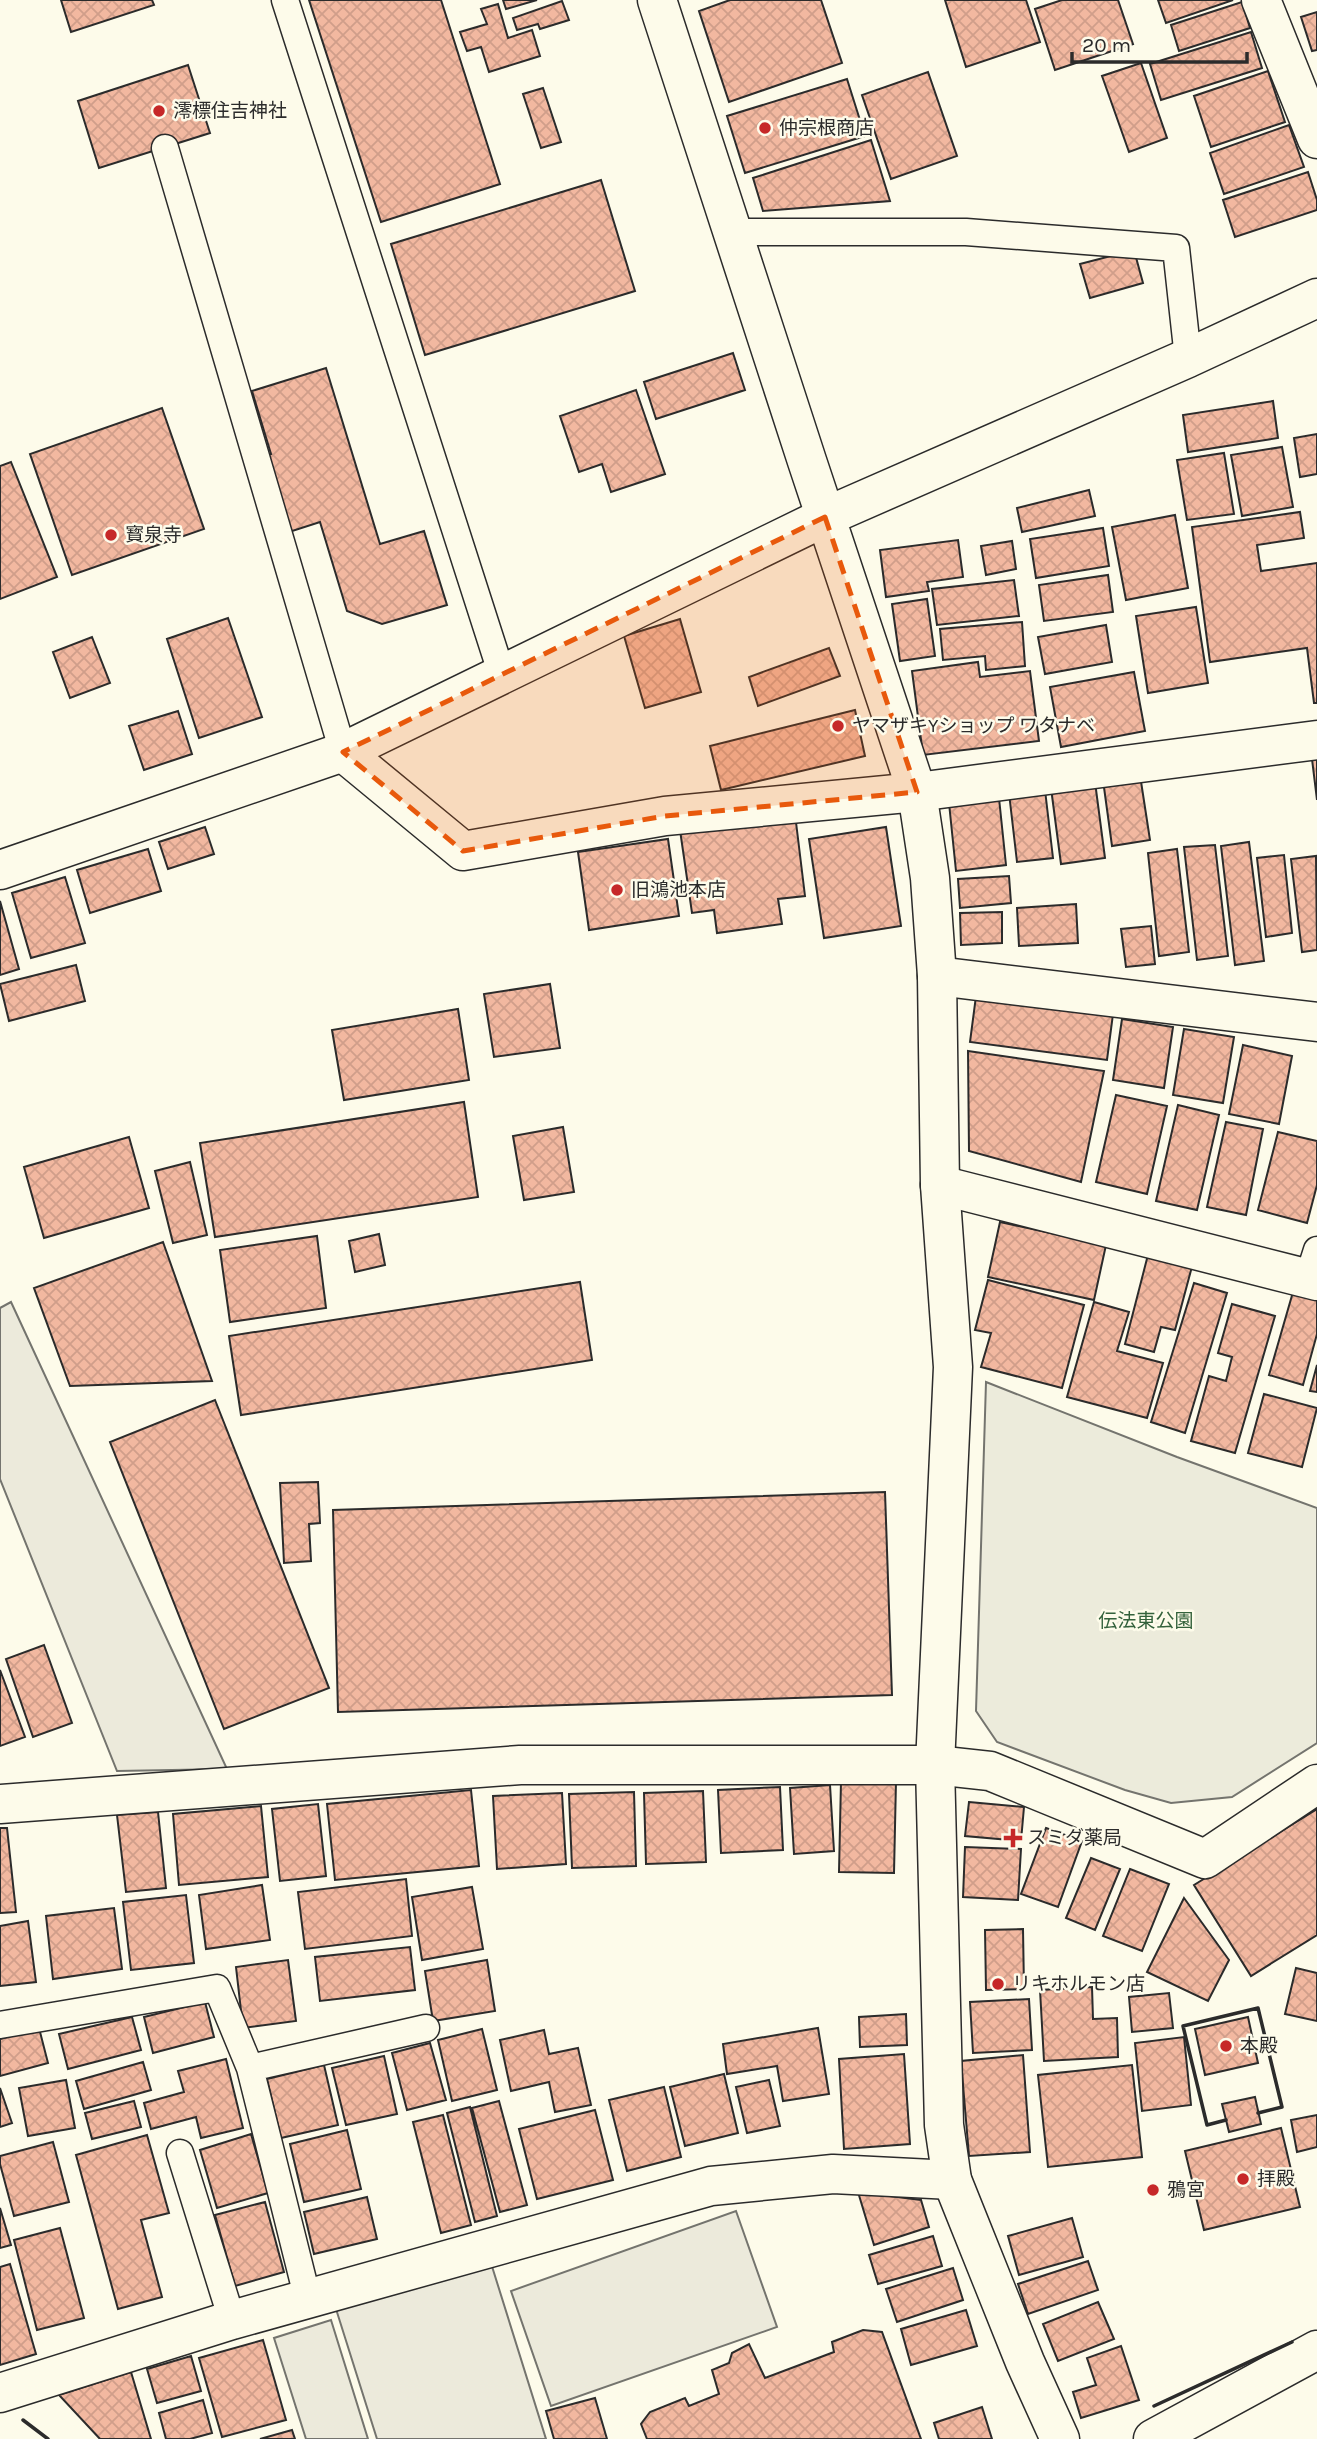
<svg xmlns="http://www.w3.org/2000/svg" width="1317" height="2439" viewBox="0 0 1317 2439" font-family="Karla,'Noto Sans JP',sans-serif">
	<style>
		.green { fill: #ecebdb; stroke: #74746e; stroke-width: 2 }
		.parking { fill: #eceadb; stroke: #74746e; stroke-width: 2 }
		.building { fill: url(#building-cross-hatch); stroke: #2b2b2b; stroke-width: 2 }
		.lines { fill: none; stroke-linecap: round; stroke-linejoin: round }
		.service-casing { stroke: #2b2b2b; stroke-width: 29 }
		.minor-casing { stroke: #2b2b2b; stroke-width: 41 }
		.tertiary-casing { stroke: #2b2b2b; stroke-width: 41 }
		.service { stroke: #fdfbea; stroke-width: 26 }
		.minor { stroke: #fdfbea; stroke-width: 38 }
		.tertiary { stroke: #fdfbea; stroke-width: 38 }
		.wall { stroke: #2b2b2b; stroke-width: 3.5 }
		.marked { fill: #e8590c; fill-opacity: 0.2; stroke: #e8590c; stroke-width: 5; stroke-dasharray: 14 9; stroke-linejoin: round }
		.poi-dot { fill: #c62828; stroke: #fdfbea; stroke-width: 2.5 }
		.labels { text-anchor: middle; dominant-baseline: central; stroke-width: 5; stroke-linejoin: round; paint-order: stroke }
		.poi-label { font-size: 19px; fill: #2b2b2b; stroke: #fdfbea; text-anchor: start }
		.park-label { font-size: 19px; fill: #34623c; stroke: #fdfbea }
	</style>
	<defs>
		<pattern id="building-cross-hatch" width="8" height="8" patternUnits="userSpaceOnUse" patternTransform="scale(1.75)"><rect width="8" height="8" fill="#f2b8a0"/><path d="M0 0l8 8M0 8l8-8" fill="none" stroke="#d09e8a"/></pattern>
	</defs>
	<rect width="100%" height="100%" fill="#fdfbea"/>
	<path class="green" d="M986,1382l191,75 140,51v235l-85,54 -61,6 -46,-13 -128,-48 -21,-31z"/>
	<path class="parking" d="M11,1302l216,467 -110,2 -117,-292v-171z
		M736,2211l41,116 -226,79 -40,-115z
		M490,2260l56,179h-169l-41,-130z
		M331,2320l37,119h-62l-32,-101z"/>
	<path class="building" d="M61,0h91l2,5 -83,27z
		M309,0h132l59,184 -119,38z
		M503,0h34l-31,9z
		M730,0h91l21,63 -113,39 -30,-91z
		M945,0h81l14,42 -74,25z
		M1062,0h56l15,44 -78,26 -20,-61z
		M1158,0h75l-67,23z
		M562,1l7,19 -29,9 -2,-5 -21,6 -4,-12z
		M1242,2l8,26 -71,23 -8,-26z
		M498,4l10,34 24,-8 8,26 -51,16 -8,-25 -14,4 -7,-19 27,-8 -6,-15z
		M1317,12v38l-5,1 -11,-34z
		M1251,32l11,36 -101,32 -11,-36z
		M1141,63l26,75 -38,14 -27,-76z
		M188,65l22,68 -111,35 -21,-67z
		M1268,71l17,51 -74,25 -17,-51z
		M928,72l29,84 -66,23 -29,-84z
		M847,79l18,57 -120,37 -18,-57z
		M543,88l18,54 -20,6 -18,-54z
		M1289,125l15,42 -80,27 -14,-41z
		M871,140l19,61 -127,10 -10,-33z
		M1308,172l9,28v10l-82,27 -12,-37z
		M601,180l34,111 -210,64 -34,-111z
		M1134,250l9,33 -53,15 -10,-34z
		M733,353l12,37 -89,29 -12,-37z
		M326,368l54,176 44,-13 23,74 -65,19 -35,-13 -27,-89 -34,11 -23,-77 8,-2 -19,-63z
		M636,390l29,84 -54,18 -9,-28 -23,8 -19,-56z
		M1273,401l5,37 -90,14 -5,-37z
		M162,408l42,121 -132,46 -42,-121z
		M1317,434v40l-17,3 -6,-39z
		M1282,447l11,60 -51,9 -11,-61z
		M1224,453l10,61 -47,6 -10,-60z
		M11,462l46,115 -57,22v-133z
		M1089,490l6,26 -73,16 -5,-24z
		M1300,512l4,26 -47,7 4,26 56,-8v140h-3l-7,-55 -97,14 -18,-135z
		M1175,515l13,73 -62,12 -14,-73z
		M1103,528l6,38 -73,12 -6,-39z
		M958,540l5,37 -36,5 2,9 -43,6 -6,-47z
		M1012,541l4,28 -30,6 -5,-29z
		M1108,575l5,37 -69,9 -5,-36z
		M1014,580l5,36 -82,9 -5,-36z
		M927,599l8,57 -35,5 -8,-57z
		M1196,607l12,76 -60,10 -12,-77z
		M228,618l34,99 -63,21 -32,-99z
		M680,619l21,73 -56,16 -21,-72z
		M1022,622l3,44 -39,4 -1,-14 -42,4 -3,-31z
		M1106,625l6,37 -67,12 -7,-37z
		M92,637l18,46 -40,15 -17,-46z
		M829,648l11,28 -82,30 -9,-29z
		M978,662l2,15 50,-6 9,70 -116,14 -11,-84z
		M1134,672l11,59 -84,16 -11,-60z
		M855,710l10,46 -144,34 -11,-44z
		M178,711l14,43 -48,16 -15,-44z
		M1317,758v42l-5,-41z
		M1140,775l10,65 -38,6 -9,-66z
		M1095,782l10,76 -44,6 -10,-76z
		M1045,790l8,68 -36,4 -8,-69z
		M999,798l7,67 -50,6 -7,-68z
		M795,814l10,82 -27,3 4,25 -65,9 -3,-23 -22,3 -12,-83z
		M205,827l9,27 -46,15 -9,-27z
		M886,827l15,99 -77,12 -15,-99z
		M668,839l11,77 -90,14 -11,-78z
		M1249,842l15,119 -29,4 -14,-119z
		M1215,845l13,111 -31,4 -13,-113z
		M148,849l13,42 -71,22 -13,-43z
		M1177,849l12,103 -30,4 -11,-103z
		M1284,855l8,78 -26,4 -9,-79z
		M1316,856l1,94 -15,2 -11,-93z
		M1009,876l2,27 -51,5 -2,-29z
		M65,877l20,66 -54,15 -19,-65z
		M0,901l19,68 -19,6z
		M1076,904l2,39 -59,3 -2,-38z
		M1002,912v31l-41,2 -1,-32z
		M1151,926l4,38 -29,3 -5,-38z
		M76,965l9,36 -76,20 -9,-37z
		M550,984l10,64 -66,9 -10,-63z
		M976,996l137,18 -6,46 -137,-18z
		M458,1009l11,71 -125,20 -12,-70z
		M1122,1019l51,8 -9,61 -51,-8z
		M1184,1029l50,8 -11,66 -50,-8z
		M1243,1045l49,11 -13,68 -50,-10z
		M968,1051l136,20 -23,111 -112,-31z
		M1116,1095l51,11 -20,88 -51,-12z
		M464,1102l14,95 -263,40 -15,-94z
		M1178,1105l41,10 -22,95 -41,-9z
		M1226,1122l37,7 -17,86 -39,-8z
		M563,1127l11,65 -50,8 -11,-64z
		M1278,1132l39,9v44l-10,38 -49,-13z
		M129,1137l20,71 -105,30 -20,-71z
		M190,1162l17,73 -34,8 -18,-72z
		M1000,1222l106,23 -12,55 -106,-23z
		M379,1234l6,31 -30,7 -6,-31z
		M317,1236l9,72 -96,14 -10,-72z
		M163,1242l49,139 -142,5 -36,-98z
		M1150,1247l44,12 -19,71 -14,-3 -7,25 -29,-8z
		M988,1280l96,25 -22,83 -81,-21 10,-34 -16,-3z
		M580,1282l12,78 -351,55 -12,-79z
		M1194,1283l33,10 -42,140 -34,-11z
		M1293,1292l24,7v35l-14,51 -34,-10z
		M1094,1302l35,10 -12,39 46,12 -16,55 -80,-21z
		M1232,1304l43,12 -40,137 -44,-12 18,-65 17,5 6,-24 -14,-4z
		M1317,1365v27l-7,-1z
		M1264,1394l53,14 -15,59 -54,-14z
		M215,1400l114,288 -105,41 -114,-287z
		M318,1482l2,41 -11,1 2,37 -27,2 -4,-80z
		M885,1492l7,203 -554,17 -5,-202z
		M44,1645l28,78 -39,14 -27,-78z
		M0,1670l25,67 -25,9z
		M841,1781h55l-2,92 -55,-1z
		M830,1785l4,66 -40,3 -4,-66z
		M780,1787l3,63 -62,3 -3,-63z
		M471,1790l8,76 -144,14 -8,-76z
		M703,1791l3,71 -60,2 -2,-71z
		M634,1792l2,74 -64,2 -3,-74z
		M562,1793l4,71 -69,5 -4,-73z
		M969,1802l55,5 -3,34 -56,-5z
		M318,1804l8,72 -46,5 -8,-72z
		M261,1806l7,71 -89,8 -6,-71z
		M1317,1809v126l-66,41 -57,-91z
		M158,1812l8,76 -40,4 -9,-77z
		M0,1828h7l9,84 -16,1z
		M1046,1828l36,13 -24,66 -37,-13z
		M965,1847l56,2 -3,51 -55,-3z
		M1091,1858l29,11 -25,61 -29,-12z
		M1130,1869l39,15 -27,67 -39,-15z
		M406,1879l6,57 -107,13 -7,-57z
		M262,1885l8,55 -64,9 -7,-54z
		M472,1887l11,62 -61,11 -10,-63z
		M186,1895l8,68 -63,7 -8,-68z
		M1184,1898l45,62 -21,41 -61,-29z
		M114,1908l8,61 -69,10 -7,-63z
		M28,1921l8,61 -36,4v-60z
		M1023,1929l1,60 -38,1 -1,-60z
		M410,1947l5,43 -95,11 -5,-44z
		M288,1960l8,61 -53,7 -7,-61z
		M487,1960l8,51 -62,10 -8,-50z
		M1296,1968l21,5v48l-32,-7z
		M1092,1987l1,32 24,-1 1,39 -74,4 -4,-71z
		M1169,1993l4,35 -41,4 -3,-35z
		M1029,1999l3,51 -59,3 -3,-51z
		M205,2002l9,35 -61,16 -9,-36z
		M906,2014l1,31 -47,2 -1,-30z
		M132,2017l9,33 -73,19 -9,-35z
		M1248,2017l10,46 -53,12 -10,-46z
		M39,2028l9,35 -48,13v-37z
		M818,2028l11,66 -46,7 -6,-35 -50,8 -4,-30z
		M482,2029l15,61 -45,11 -14,-61z
		M544,2030l5,24 29,-6 13,57 -36,7 -6,-30 -38,9 -11,-51z
		M1184,2037l7,68 -49,6 -7,-68z
		M430,2043l16,57 -39,10 -15,-57z
		M904,2054l6,90 -66,5 -5,-90z
		M1023,2055l7,97 -61,4 -8,-95z
		M384,2056l13,58 -51,11 -14,-57z
		M226,2059l17,69 -42,10 -5,-21 -45,12 -7,-26 40,-11 -6,-21z
		M143,2062l8,28 -67,19 -8,-28z
		M324,2065l14,60 -57,13 -14,-59z
		M1132,2065l10,92 -94,10 -10,-92z
		M724,2074l14,59 -53,13 -15,-59z
		M66,2080l9,48 -47,8 -9,-48z
		M769,2080l11,46 -33,7 -11,-46z
		M664,2087l17,70 -54,14 -18,-71z
		M0,2088l12,35 -12,4z
		M1255,2097l6,27 -32,8 -7,-28z
		M134,2101l7,26 -49,12 -7,-26z
		M499,2101l28,104 -27,7 -28,-104z
		M470,2107l27,109 -22,6 -28,-109z
		M595,2110l18,70 -76,19 -18,-70z
		M443,2115l28,110 -30,8 -28,-111z
		M1317,2115v32l-20,5 -6,-32z
		M1281,2128l19,79 -96,23 -19,-79z
		M347,2130l14,59 -57,13 -14,-58z
		M251,2134l17,59 -51,15 -17,-58z
		M147,2135l22,78 -28,7 21,77 -44,12 -42,-154z
		M53,2142l16,60 -55,14 -14,-52v-8z
		M858,2192l63,8 8,27 -55,18z
		M367,2197l10,42 -63,15 -10,-42z
		M265,2202l19,70 -49,14 -20,-71z
		M0,2208l11,37 -11,3z
		M1072,2218l11,39 -64,18 -11,-39z
		M60,2228l24,90 -47,12 -23,-90z
		M933,2236l9,30 -64,18 -9,-29z
		M1088,2261l10,29 -70,24 -10,-30z
		M10,2264l26,90 -36,11v-98z
		M953,2268l10,32 -66,22 -11,-33z
		M1098,2302l16,37 -56,22 -15,-37z
		M966,2310l11,36 -66,19 -10,-36z
		M863,2330l19,2 39,107h-274l-6,-15 9,-12 35,-14 4,8 30,-12 -7,-24 17,-7 3,-10 17,-9 16,34 69,-26 -2,-10z
		M263,2340l23,80 -64,17 -23,-79z
		M1121,2346l18,54 -58,18 -8,-26 23,-7 -9,-27z
		M191,2356l10,35 -44,12 -10,-34z
		M131,2372l20,67h-51l-41,-44z
		M595,2398l12,41h-53l-8,-28z
		M203,2400l9,33 -22,6h-24l-7,-26z
		M982,2407l10,32h-53l-5,-16z
		M292,2430l3,9h-35z"/>
	<g class="lines">
		<g class="service-casing">
			<path id="service" d="M285,0l217,675
				M165,148l178,604
				M732,232h234l210,16 12,110
				M1308,1278l9,-28
				M0,2025l217,-37 33,80 58,232
				M250,2068l176,-40
				M180,2153l52,167"/>
		</g>
		<g class="minor-casing">
			<path id="minor" d="M1261,0l56,139
				M343,752l120,99 202,-35 252,-24 400,-52
				M937,976l380,46
				M940,1185l377,96
				M0,1804l520,-39h415l55,6 215,88 112,-75
				M0,2393l232,-73 479,-134 122,-12 119,6
				M1153,2439l164,-89"/>
		</g>
		<g class="tertiary-casing">
			<path id="tertiary" d="M657,0l150,461 110,331 13,86 7,98 3,209 13,182 -18,398 9,360 8,55 73,182 35,77
				M0,870l343,-118 482,-235 363,-159 129,-60"/>
		</g>
		<use href="#service" class="service"/>
		<use href="#minor" class="minor"/>
		<use href="#tertiary" class="tertiary"/>
		<path class="wall" d="M1226,2120l-19,5 -24,-99 75,-18 24,99 -24,6
			M1154,2406l138,-64
			M23,2420l25,19"/>
	</g>
	<path class="marked" d="M825,517l92,275 -252,24 -202,35 -120,-99z"/>
	<g class="poi-dot">
		<circle cx="159" cy="111" r="7"/>
		<circle cx="765" cy="128" r="7"/>
		<circle cx="111" cy="535" r="7"/>
		<circle cx="838" cy="726" r="7"/>
		<circle cx="617" cy="890" r="7"/>
		<path d="M1009.5 1827.5h7v7h7v7h-7v7h-7v-7h-7v-7h7z"/>
		<circle cx="998" cy="1984" r="7"/>
		<circle cx="1226" cy="2046" r="7"/>
		<circle cx="1243" cy="2179" r="7"/>
		<circle cx="1153" cy="2190" r="7"/>
	</g>
	<g class="labels">
		<g class="poi-label">
			<text x="173" y="111">澪標住吉神社</text>
			<text x="779" y="128">仲宗根商店</text>
			<text x="125" y="535">寳泉寺</text>
			<text x="852" y="726">ヤマザキYショップ ワタナベ</text>
			<text x="631" y="890">旧鴻池本店</text>
			<text x="1027" y="1838">スミダ薬局</text>
			<text x="1012" y="1984">リキホルモン店</text>
			<text x="1240" y="2046">本殿</text>
			<text x="1257" y="2179">拝殿</text>
			<text x="1167" y="2190">鴉宮</text>
		</g>
		<g class="park-label">
			<text x="1146" y="1621">伝法東公園</text>
		</g>
	</g>
	<path d="M1072 52v10h175v-10" fill="none" stroke="#2b2b2b" stroke-width="3.5"/>
	<text x="1082" y="52" font-size="21" fill="#2b2b2b" stroke="#fdfbea" stroke-width="5" paint-order="stroke">20 m</text>
</svg>
